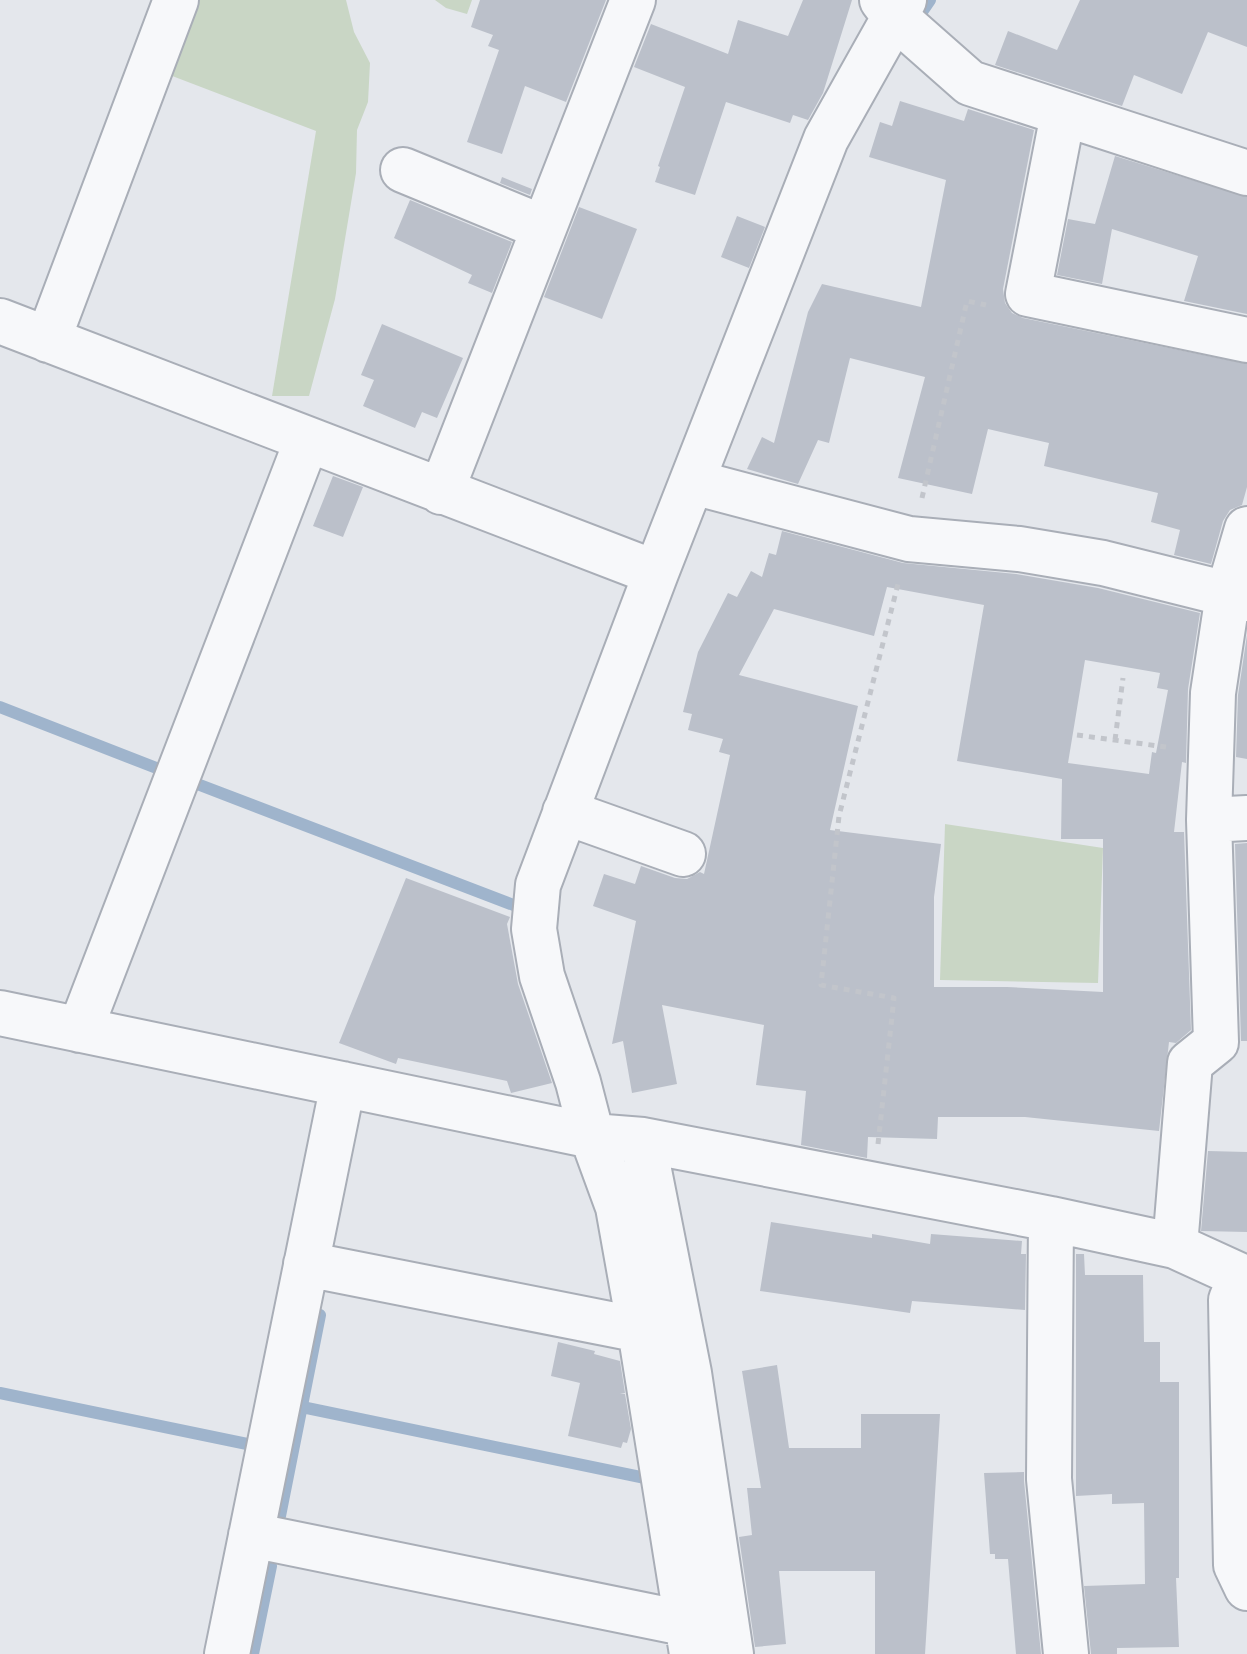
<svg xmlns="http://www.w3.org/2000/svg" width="1247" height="1654" viewBox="0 0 1247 1654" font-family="Jost,sans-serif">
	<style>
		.green { fill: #c9d6c5 }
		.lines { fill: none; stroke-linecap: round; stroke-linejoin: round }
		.stream { stroke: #9fb4cc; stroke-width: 12 }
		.building { fill: #bbc0ca; fill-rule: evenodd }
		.minor-casing { stroke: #a9aeb7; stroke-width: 48 }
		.path { stroke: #c2c5cb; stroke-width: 5; stroke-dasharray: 6 6; stroke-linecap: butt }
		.minor { stroke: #f7f8fa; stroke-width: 44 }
	</style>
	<rect width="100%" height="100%" fill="#e4e7ec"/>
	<path class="green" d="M195,0h151l8,32 16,31 -2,39 -11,28 -1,43 -21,126 -26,97h-37l44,-265 -149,-57z
		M435,0h37l-5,14 -21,-6z
		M945,824l158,24 -5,135 -158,-3z"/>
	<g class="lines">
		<path class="stream" d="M917,19l13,-19
			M0,707l159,62
			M192,782l324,124
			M0,1393l252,52
			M302,1407l348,72
			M280,1516l40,-201
			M253,1654l18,-88"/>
	</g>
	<path class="building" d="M480,0h126l-40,102 -41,-16 -23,68 -35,-12 32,-92 -11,-4 5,-11 -22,-8z
		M803,0h49l-29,93 -15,27 -15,-5 -3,8 -64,-21 -31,93 -40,-13 5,-15 -2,-1 27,-79 -51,-20 17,-43 77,30 10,-34 50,16z
		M1080,0h167v47l-39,-15 -26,62 -48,-19 -12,31 -127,-41 13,-34 49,19z
		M900,101l64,20 4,-12 66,21 -31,159 2,14 7,10 11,5 224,46v123l-5,18 -12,5 -7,11 -12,43 -37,-9 6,-25 -29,-8 7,-29 -114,-27 5,-23 -61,-14 -16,65 -74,-16 27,-101 -75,-19 -21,85 -11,-3 -20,44 -51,-15 15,-32 12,6 34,-131 14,-28 99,23 25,-127 -77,-23 11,-35 12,4z
		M1115,156l132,41v117l-63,-13 14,-45 -86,-27 -10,55 -45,-9 11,-56 27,5z
		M502,177l30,12 -2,6 -30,-12z
		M410,200l102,42 -20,51 -24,-10 4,-8 -78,-37z
		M579,207l58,22 -35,90 -58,-22z
		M737,216l28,11 -16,41 -28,-11z
		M382,324l81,34 -26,60 -15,-6 -7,16 -52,-22 11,-26 -13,-5z
		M333,476l30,11 -20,50 -30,-11z
		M782,531l121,32 113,11 82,14 102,25 -12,76 -2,74 -4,-1 -8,70h10l7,198 -15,13 -7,-1 -10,89 -134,-14h-87l-1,22 -69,-2 -1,21 -66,-13 5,-54 -50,-6 8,-60 -102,-20 15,79 -45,9 -9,-52 -11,3 24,-123 -43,-15 11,-32 31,10 6,-18 34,12 12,1 13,-7 4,2 26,-119 -11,-3 4,-13 -35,-9 4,-16 -9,-2 15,-60 30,-59 9,4 14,-26 11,6 7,-24 7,2zM887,587l97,18 -27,156 105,18 -1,60h42v153l-96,-5h-73v-90l7,-53 -111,-14 28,-124 -119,-31 35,-66 100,27zM1085,660l75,13 -3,15 11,2 -12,63 -4,-1 -3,22 -81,-11z
		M1247,635v124l-11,-2 2,-62z
		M1247,843v198h-6l-6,-197z
		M406,878l104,39 -3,7 11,60 34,99 -41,10 -4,-12 -109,-23 -2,6 -57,-21z
		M1208,1151l39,1v80l-46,-1z
		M771,1222l101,16v-4l58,10 1,-10 91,7 -1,13h5l-1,56 -113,-9 -2,12 -150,-22z
		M1076,1254h8l1,21h58l1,67h16v40h19v196h-3l3,69 -62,1v6h-26l-7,-68 61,-2 -1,-81 -32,1v-10l-36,2z
		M558,1342l37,9 -1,3 26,7 5,32h-5l5,1 6,35 -4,14 -4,-1 -2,6 -53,-12 12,-53 -29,-7z
		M777,1365l12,83h72v-34h79l-15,240h-50v-83h-96l7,73 -31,3 -16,-110 13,-2 -5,-47h14l-19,-117z
		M1024,1472v9l17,173h-25l-8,-95h-13v-5h-5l-6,-81z"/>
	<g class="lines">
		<g class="minor-casing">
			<path id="minor" d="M882,0l12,16 76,67 277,90
				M1063,114l-35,180 219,46
				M403,170l141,58
				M0,321l656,252
				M48,340l128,-340
				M693,482l216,57 110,10 84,14 144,36
				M441,492l192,-492
				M565,812l118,42
				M1209,820l38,-2
				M0,1013l592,123 51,4 408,79 124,27 72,33
				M80,1030l227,-590
				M643,1140l46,233 42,281
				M1051,1219l-2,260 17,175
				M1175,1246l15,-183 26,-21 -7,-222 4,-127 15,-99 19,-65
				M306,1264l334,66
				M1241,1276l-10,24 5,265 11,23
				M251,1535l437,89
				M227,1654l116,-570
				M692,1654l-52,-324 -22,-123 -26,-71 -14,-54 -36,-106 -8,-47 4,-44 118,-312 170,-434 78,-139"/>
		</g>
		<path class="path" d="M922,498l45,-197 19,4
			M1077,735l89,12
			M1115,740l8,-62
			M878,1144l16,-146 -73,-13 18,-169 60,-236"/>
		<use href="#minor" class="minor"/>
	</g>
</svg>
